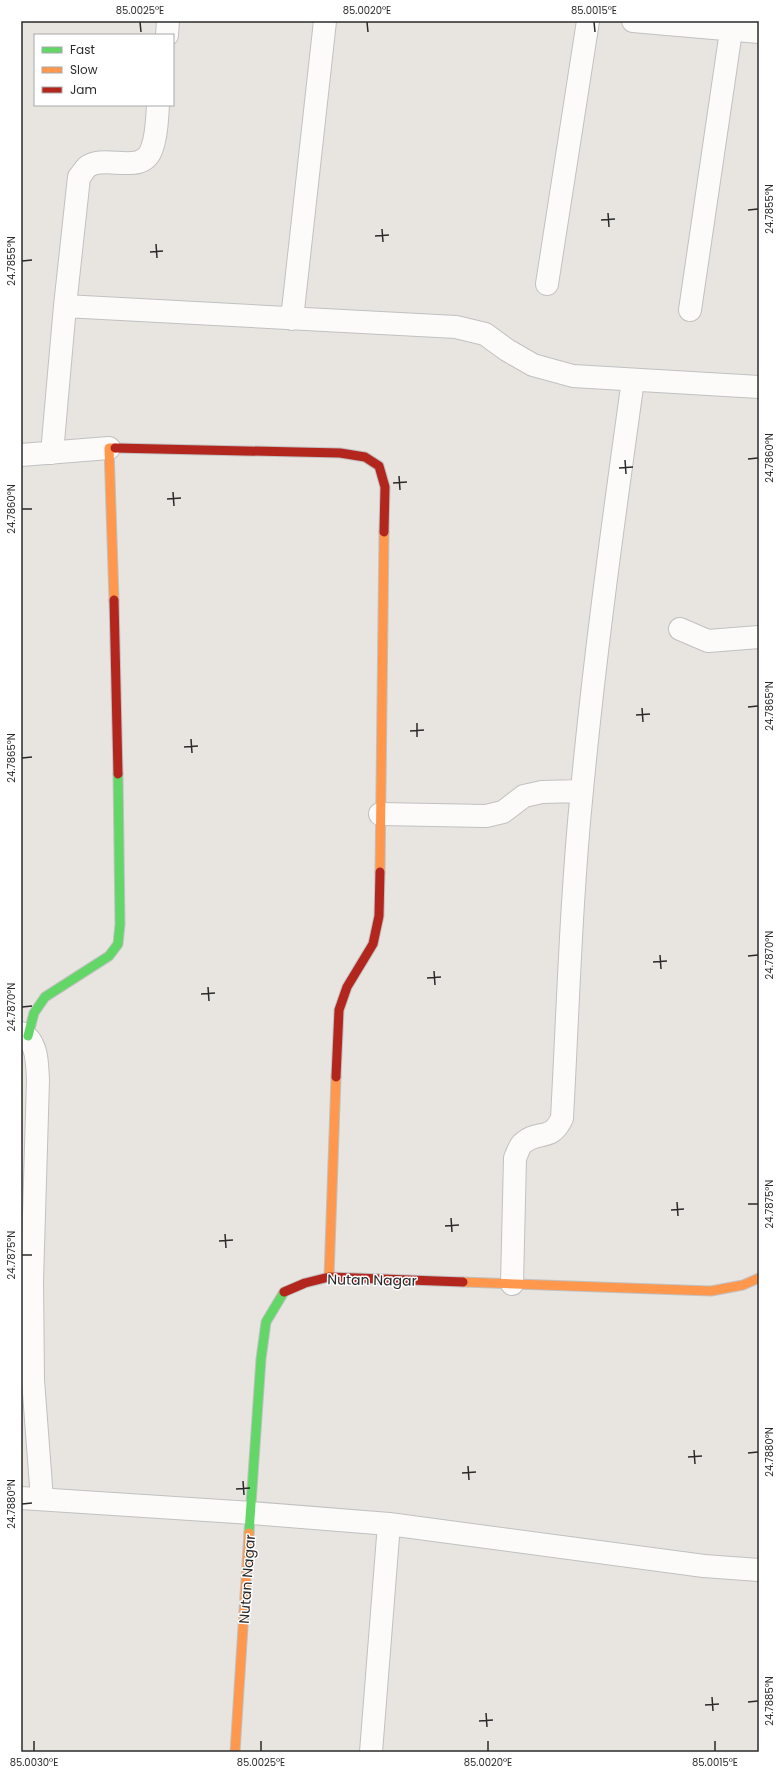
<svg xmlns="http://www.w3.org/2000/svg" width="780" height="1773" viewBox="0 0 780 1773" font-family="Poppins,sans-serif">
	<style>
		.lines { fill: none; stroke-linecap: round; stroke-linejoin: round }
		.street-casing { stroke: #c1c1c1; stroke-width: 24 }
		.fast-casing { stroke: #c1c1c1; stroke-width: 11 }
		.slow-casing { stroke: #c1c1c1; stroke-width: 11 }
		.jam-casing { stroke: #c1c1c1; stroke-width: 11 }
		.street { stroke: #fcfbfa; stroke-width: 22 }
		.fast { stroke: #63d668; stroke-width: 9 }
		.slow { stroke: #ff974d; stroke-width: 9 }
		.jam { stroke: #b3261e; stroke-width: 9 }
		.ticks { fill: none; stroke: #2a2a2a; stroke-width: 1.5 }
		.labels { text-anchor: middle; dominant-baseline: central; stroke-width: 3; stroke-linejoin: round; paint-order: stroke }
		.street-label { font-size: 14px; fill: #2a2a2a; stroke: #fff }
		.neatline { fill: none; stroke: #2a2a2a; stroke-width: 1.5 }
		.ticks-label { font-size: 10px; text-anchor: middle; fill: #2a2a2a }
	</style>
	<rect width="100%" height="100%" fill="#e8e5e0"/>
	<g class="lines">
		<g class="street-casing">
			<path id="street" d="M633,21l126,11
				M167,35l1,-14
				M547,284l41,-263
				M65,306l391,21 29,7 22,16 26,15 40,11 186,11
				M690,310l41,-279
				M292,319l33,-298
				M52,453l13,-147 14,-129c3,-3 5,-7 8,-10 18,-14 56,10 65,-19 5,-13 5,-29 6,-43
				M21,455l88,-7
				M680,629l28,12 51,-4
				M380,814l106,2 17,-4 21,-16 18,-4 40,-1
				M21,1033c17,8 16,31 17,47l-6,201 1,99 9,119
				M512,1284l3,-126c2,-4 4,-11 7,-14 15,-15 29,-1 40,-26 6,-109 9,-219 20,-328 13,-137 32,-274 51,-410
				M21,1498l231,15 137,11 315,42 55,4
				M371,1752l18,-228"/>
		</g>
		<g class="fast-casing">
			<path id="fast" d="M28,1036l6,-23 11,-16 64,-41 9,-12 2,-20 -2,-150
				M249,1533l12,-174 5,-37 18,-30"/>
		</g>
		<g class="slow-casing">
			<path id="slow" d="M114,600l-5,-152h6
				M380,872l4,-340
				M329,1277l7,-200
				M463,1282l248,9 32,-6 16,-7
				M235,1752l14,-219"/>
		</g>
		<g class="jam-casing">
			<path id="jam" d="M115,448l225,5 25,4 14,9 6,21 -1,45
				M114,600l4,174
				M336,1077l3,-67 8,-23 26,-43 6,-28 1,-44
				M284,1292l21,-9 24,-6 134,5"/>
		</g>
		<use href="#street" class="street"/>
		<use href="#fast" class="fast"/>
		<use href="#slow" class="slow"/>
		<use href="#jam" class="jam"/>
	</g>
	<path class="ticks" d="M140,22l1,10M367,22l1,10M594,22l1,10M748,210l10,-1M608,213l1,14M601,220l14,-1M382,229l1,13M375,236l14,-1M156,244l1,14M150,252l13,-1M22,261l10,-1M748,459l10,-1M625,460l1,14M619,468l14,-1M399,476l1,14M393,483l14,-1M173,492l1,14M167,499l14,-1M22,509h10M748,707l10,-1M642,708l1,14M636,715l14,-1M417,723v14M410,731l14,-1M191,739l1,14M184,747l14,-1M22,758l10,-1M660,955l1,14M748,956l10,-1M653,962l14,-1M434,971l1,14M427,978l14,-1M208,987l1,14M201,994l14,-1M22,1007l10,-1M677,1202l1,14M748,1204h10M671,1210l13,-1M451,1218l1,14M445,1226l14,-1M225,1234l1,14M219,1241l14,-1M22,1255h10M694,1450l1,14M748,1453l10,-1M688,1457l14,-1M468,1466l1,14M462,1473l14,-1M243,1481l1,14M236,1489l14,-1M22,1504l10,-1M712,1697l1,14M748,1702l10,-1M705,1705l14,-1M486,1713l1,14M479,1721l14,-1M34,1741v10M261,1741v10M488,1741v10M715,1741v10"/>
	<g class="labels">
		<g class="street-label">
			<text transform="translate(372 1280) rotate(1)">Nutan Nagar</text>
			<text transform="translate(247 1579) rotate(-86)">Nutan Nagar</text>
		</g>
	</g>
	<rect width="780" height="1773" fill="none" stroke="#ffffff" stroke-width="44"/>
	<rect x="34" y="34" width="140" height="72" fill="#ffffff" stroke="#aaaaaa"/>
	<rect x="42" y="47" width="20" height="6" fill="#63d668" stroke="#aaaaaa"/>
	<text x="70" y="54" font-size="12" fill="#2a2a2a">Fast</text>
	<rect x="42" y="67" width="20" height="6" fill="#ff974d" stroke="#aaaaaa"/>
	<text x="70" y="74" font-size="12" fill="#2a2a2a">Slow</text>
	<rect x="42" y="87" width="20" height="6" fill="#b3261e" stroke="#aaaaaa"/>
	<text x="70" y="94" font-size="12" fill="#2a2a2a">Jam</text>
	<rect x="22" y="22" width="736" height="1729" class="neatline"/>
	<g class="ticks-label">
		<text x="140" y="14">85.0025°E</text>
		<text x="367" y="14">85.0020°E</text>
		<text x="594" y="14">85.0015°E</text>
		<text transform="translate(769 209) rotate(-90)" y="4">24.7855°N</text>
		<text transform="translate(11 261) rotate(-90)" y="4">24.7855°N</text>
		<text transform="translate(769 458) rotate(-90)" y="4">24.7860°N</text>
		<text transform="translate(11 509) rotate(-90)" y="4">24.7860°N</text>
		<text transform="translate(769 706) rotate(-90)" y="4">24.7865°N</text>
		<text transform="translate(11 758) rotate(-90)" y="4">24.7865°N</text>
		<text transform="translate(769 955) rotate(-90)" y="4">24.7870°N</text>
		<text transform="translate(11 1007) rotate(-90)" y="4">24.7870°N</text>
		<text transform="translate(769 1204) rotate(-90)" y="4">24.7875°N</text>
		<text transform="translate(11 1255) rotate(-90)" y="4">24.7875°N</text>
		<text transform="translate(769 1452) rotate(-90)" y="4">24.7880°N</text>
		<text transform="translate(11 1504) rotate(-90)" y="4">24.7880°N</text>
		<text transform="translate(769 1701) rotate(-90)" y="4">24.7885°N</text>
		<text x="34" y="1766">85.0030°E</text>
		<text x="261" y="1766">85.0025°E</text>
		<text x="488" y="1766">85.0020°E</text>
		<text x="715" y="1766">85.0015°E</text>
	</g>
</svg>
